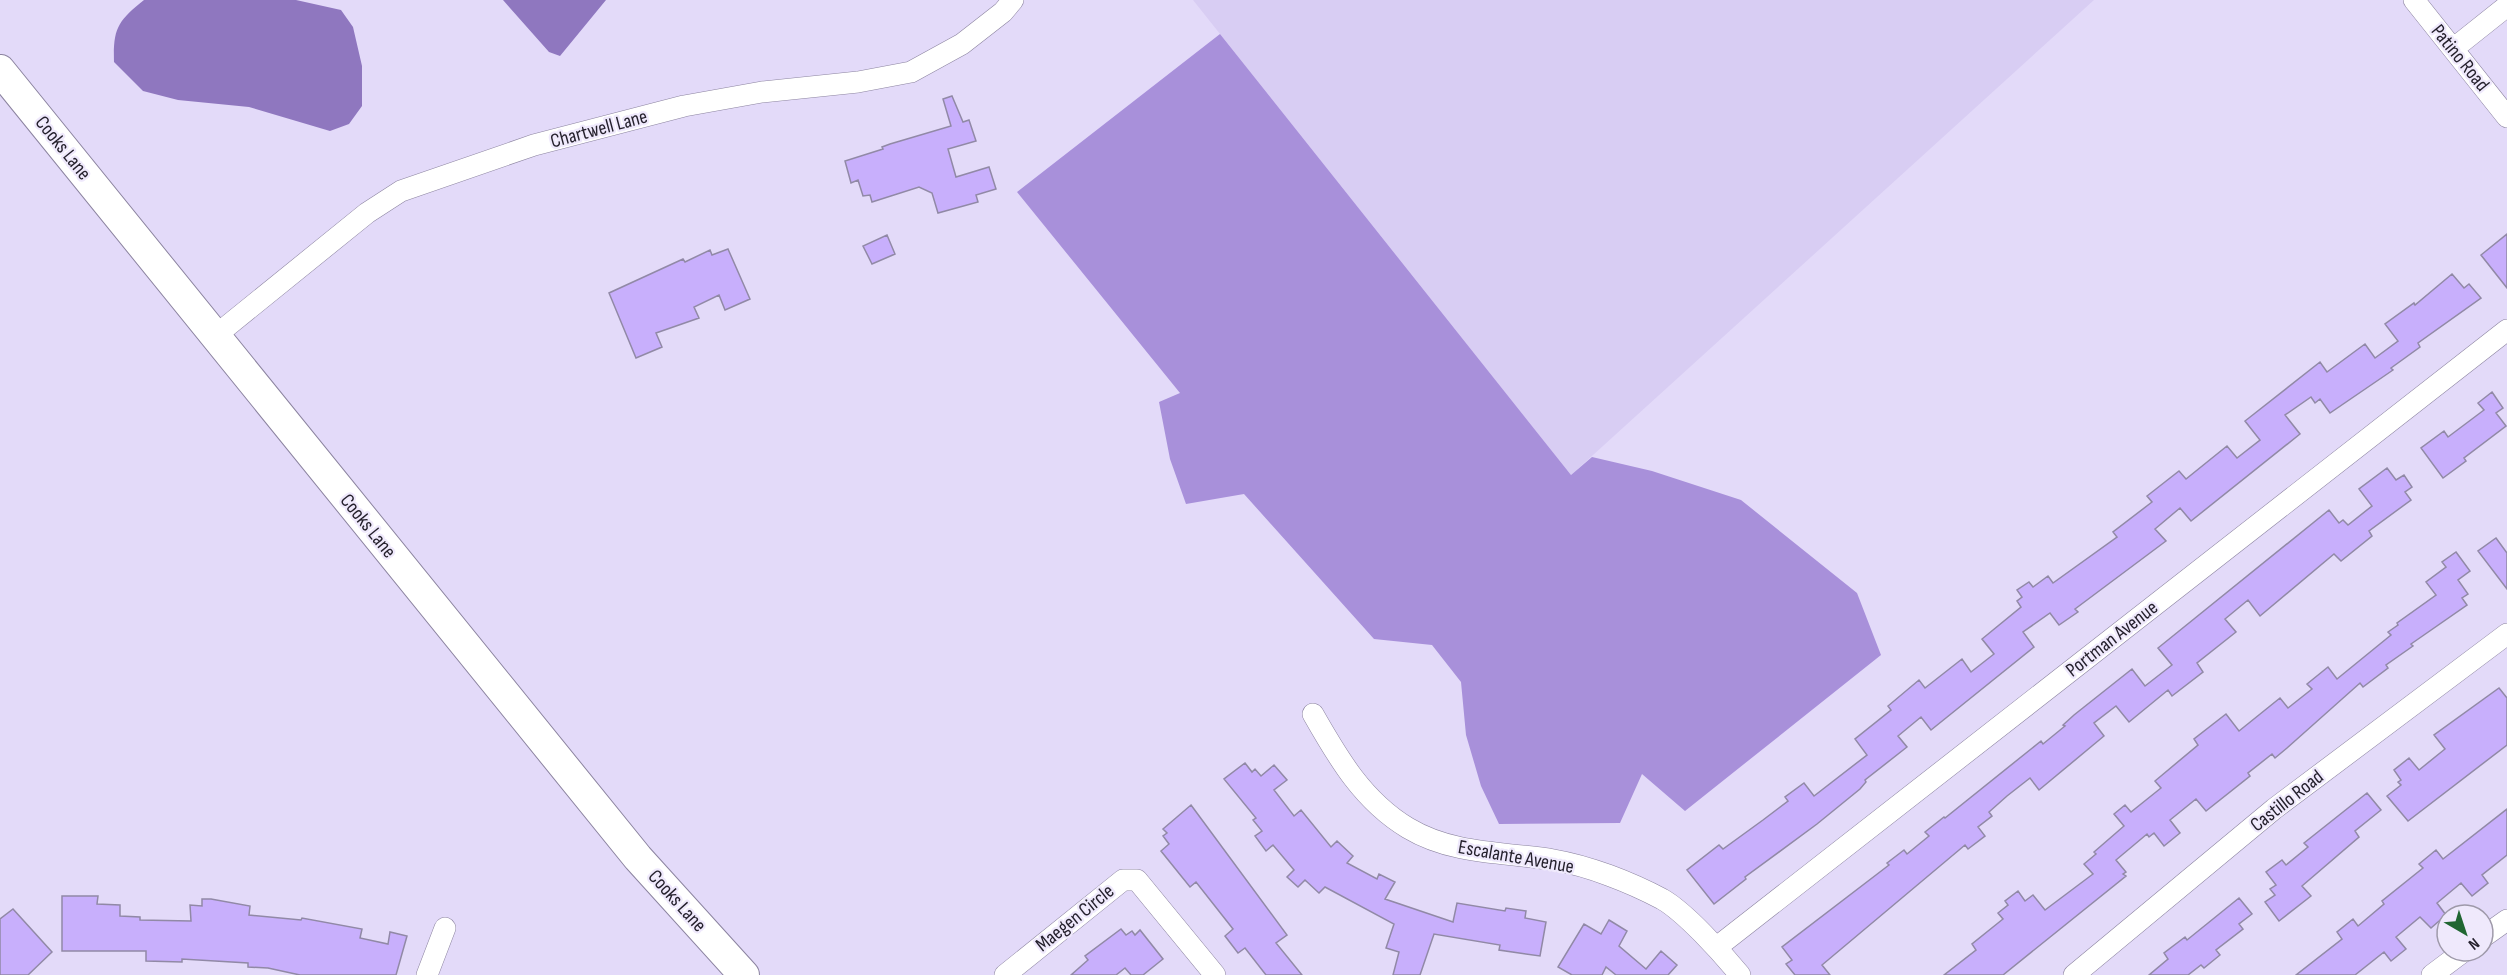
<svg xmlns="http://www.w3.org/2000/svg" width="2507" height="975" viewBox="0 0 2507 975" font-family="'Sofia Sans Condensed',sans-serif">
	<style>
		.built { fill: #d8cdf3 }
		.forest { fill: #a890da }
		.water { fill: #8f77bf }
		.building { fill: #c8affc; stroke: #9189a6; stroke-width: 1.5 }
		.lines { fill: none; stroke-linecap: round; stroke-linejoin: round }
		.street-casing { stroke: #8c84a0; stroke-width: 22 }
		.secondary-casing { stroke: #8c84a0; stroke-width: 32 }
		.street { stroke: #fff; stroke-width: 21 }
		.secondary { stroke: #fff; stroke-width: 30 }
		.labels { text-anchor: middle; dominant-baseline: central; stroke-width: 4.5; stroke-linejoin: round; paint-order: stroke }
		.street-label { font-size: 20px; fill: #25212d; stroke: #efe9fc }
	</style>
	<rect width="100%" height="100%" fill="#e3daf9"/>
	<path class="built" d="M1193,0h901l-523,475z"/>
	<path class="forest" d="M1220,34l351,441 21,-18 60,14 89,29 116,93 24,62 -196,156 -43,-37 -22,49 -121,1 -18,-38 -15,-51 -5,-53 -29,-37 -58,-6 -130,-145 -58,10 -16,-45 -11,-57 21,-9 -163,-201z"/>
	<path class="water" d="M144,0h152l45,10 12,17 9,39v40l-13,18 -19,7 -81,-24 -71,-7 -35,-9 -29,-29c-1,-34 4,-41 30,-62z
		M503,0h103l-46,56 -11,-4z"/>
	<path class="building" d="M952,96l11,26 6,-2 7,21 -28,8 8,28 33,-10 7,22 -20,6 2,7 -40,11 -6,-20 -13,-6 -47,15 -2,-7 -7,1 -5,-16 -7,3 -6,-22 38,-12 -1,-2 8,-3 61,-18 -8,-27z
		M2507,234v54l-26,-33z
		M887,235l8,19 -23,10 -9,-18z
		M728,249l22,50 -25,11 -6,-15 -25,12 5,11 -43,15 6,14 -26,11 -27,-65 74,-34 2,3 25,-12 2,5z
		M2452,274l12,14 5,-4 12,14 -63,45 2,4 -29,21 2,2 -63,43 -10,-14 -5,4 -4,-6 -26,18 15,19 -109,87 -11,-13 -25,21 11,12 -91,68 3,3 -19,13 -9,-12 -27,19 11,15 -103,83 -10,-13 -23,19 9,11 -42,33 1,2 -6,7 -43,35 -72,53 1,2 -32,25 -27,-34 32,-25 4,4 40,-29 25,-19 -3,-4 19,-14 10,13 53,-41 -12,-16 36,-29 -3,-4 31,-26 6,8 37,-29 9,13 23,-18 -12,-15 39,-32 -4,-6 5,-4 -5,-7 12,-8 4,5 15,-11 5,7 64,-46 -4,-5 39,-30 -5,-6 32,-25 7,8 41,-33 10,12 23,-18 -15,-19 75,-59 7,10 38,-28 10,14 23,-17 -13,-17 29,-21 1,2z
		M2492,392l11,16 -7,5 10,13 -42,32 2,3 -23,17 -22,-30 23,-17 4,6 36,-27 -6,-7z
		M2387,468l9,12 8,-5 8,12 -7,5 6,8 -42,31 3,5 -31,25 -7,-7 -74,62 -12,-16 -23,19 11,13 -39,31 6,9 -31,24 -4,-6 -39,32 -13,-16 -22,17 10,13 -65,54 -9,-12 -23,18 -18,16 3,4 -14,11 7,9 -17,13 -3,-4 -143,120 8,10h-35l-9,-11 6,-4 -10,-13 107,-82 -2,-2 17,-13 3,4 22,-18 -4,-4 19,-15 1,1 96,-77 2,3 22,-18 -2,-1 11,-10 58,-46 13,17 27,-21 -14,-17 171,-138 10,13 4,-3 5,5 24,-19 -13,-17z
		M2496,538l11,15v36l-29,-38z
		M2456,552l14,19 -12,9 10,14 -6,4 5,7 -56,39 2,2 -27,19 2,3 -25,19 -3,-4 -73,65 -12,10 -3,-4 -24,19 2,3 -44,35 -10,-12 -26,21 10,13 -16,13 -10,-13 -5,4 -2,-3 -31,26 10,12 -3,2 3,2 -123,99h-59l32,-25 -4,-6 31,-25 -5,-6 10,-8 -3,-4 13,-10 7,10 8,-6 12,15 48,-36 -9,-10 12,-10 -2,-2 30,-26 -10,-12 11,-9 6,7 30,-24 -6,-7 43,-36 -4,-6 32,-25 13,17 41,-33 8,10 24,-19 -5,-5 21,-17 9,12 54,-44 -3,-3 10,-7 -1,-2 39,-28 -10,-13 20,-15 -4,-5z
		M2499,688l8,10v47l-99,76 -21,-25 14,-11 -3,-3 3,-2 -7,-10 15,-12 10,12 26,-21 -11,-14z
		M1245,763l7,9 3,-3 6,7 13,-11 13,15 -13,10 20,26 7,-6 30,37 6,-6 16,15 -6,7 30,16 2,-5 16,8 -10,17 68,23 4,-19 48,8 1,-3 20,3 -1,7 21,4 -6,34 -41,-6 1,-5 -66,-11 -14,41h-27l6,-23 -13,-4 8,-24 -69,-37 -6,6 -14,-13 -7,7 -11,-10 7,-7 -21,-25 -7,6 -11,-15 7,-5 -9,-11 3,-2 -32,-39z
		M2367,793l14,17 -26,21 4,6 -57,49 9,10 -32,25 -14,-19 10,-7 -5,-6 6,-4 -10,-13 16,-12 4,5 22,-18 -4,-4z
		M1191,805l96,130 -11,8 26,32h-36l-21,-27 -7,5 -13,-17 8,-7 -37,-47 -6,5 -29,-36 8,-7 -6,-8 4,-3 -4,-4z
		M2507,809v46l-25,20 6,8 -16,13 -11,-13 -24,20 9,12 -15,13 -11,-11 -24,20 10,12 -15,12 -7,-9 -29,23h-59l46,-36 -5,-7 16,-13 5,7 26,-22 -2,-3 41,-33 -4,-4 17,-14 7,9z
		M62,896h36l-1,8 23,1v11l20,1v3l51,1 -1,-16 12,1v-7h9l39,7 -1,9 52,5 1,-2 60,11 -2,9 28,6 2,-12 17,4 -11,39h-96l-32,-7 -20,-1v-4l-66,-4v3l-36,-1v-10h-84z
		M2239,898l13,16 -13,10 4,5 -27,21 4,5 -16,13 -3,-3 -13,10h-39l19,-16 -4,-6 21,-16 2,3z
		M13,909l39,43 -24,23h-28v-56z
		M1609,920l18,11 -8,15 27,23 15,-18 16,14 -9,10h-52l-10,-8 -4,8h-30l-14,-8 26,-43 17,10z
		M1121,929l5,6 6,-4 3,4 5,-5 23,29 -20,16h-12l-6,-7 -9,7h-45l17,-15 -3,-4z"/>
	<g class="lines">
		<g class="street-casing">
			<path id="street" d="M2414,0l93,117
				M2453,49l54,-43
				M215,336l152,-123 34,-22 133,-46 150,-39 78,-14 96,-10 53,-10 51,-28 41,-32 10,-12
				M1313,714c25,44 50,87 95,114 45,27 97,24 146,32 35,6 76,22 108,39 23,13 60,54 78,76
				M2483,937l24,-17
				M1717,947l790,-617
				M427,975l18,-47
				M1005,975l118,-95h14l78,95
				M2074,975l200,-166 233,-175
				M2432,975l32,-24"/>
		</g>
		<g class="secondary-casing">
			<path id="secondary" d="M0,70l638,788 106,117"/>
		</g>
		<use href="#street" class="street"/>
		<use href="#secondary" class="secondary"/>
	</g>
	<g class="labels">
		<g class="street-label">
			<text transform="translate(2460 58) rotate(51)">Patino Road</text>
			<text transform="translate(599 129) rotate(-15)">Chartwell Lane</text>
			<text transform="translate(63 148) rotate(51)">Cooks Lane</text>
			<text transform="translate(368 526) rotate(51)">Cooks Lane</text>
			<text transform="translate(2112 639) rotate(-38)">Portman Avenue</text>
			<text transform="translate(2287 801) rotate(-38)">Castillo Road</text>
			<text transform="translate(1516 857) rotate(10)">Escalante Avenue</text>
			<text transform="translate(677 901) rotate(48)">Cooks Lane</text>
			<text transform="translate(1075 918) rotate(-39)">Maegen Circle</text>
		</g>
	</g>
	<g transform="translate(2465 933) rotate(141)"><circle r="28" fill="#efe9fc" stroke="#9e99a9" stroke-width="1.5"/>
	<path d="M0-4.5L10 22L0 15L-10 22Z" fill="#206632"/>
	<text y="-9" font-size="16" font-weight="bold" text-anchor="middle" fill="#25212d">N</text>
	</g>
</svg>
